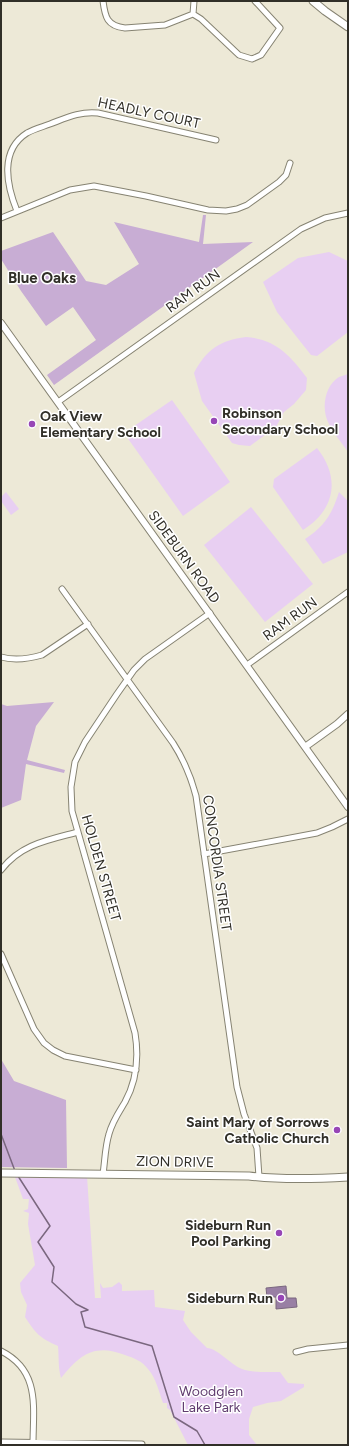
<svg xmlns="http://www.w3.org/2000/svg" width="349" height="1446" viewBox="0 0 349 1446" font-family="Figtree,sans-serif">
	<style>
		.green { fill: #e8cff2 }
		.forest { fill: #c8add4 }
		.water { fill: #997fa4; stroke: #7a677f }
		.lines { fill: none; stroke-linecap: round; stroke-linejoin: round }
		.stream { stroke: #7a677f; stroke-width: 1.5 }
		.minor-casing { stroke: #868372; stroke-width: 7 }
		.tertiary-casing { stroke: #868372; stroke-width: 8 }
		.secondary-casing { stroke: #868372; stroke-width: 9 }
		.minor { stroke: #fff; stroke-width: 5 }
		.tertiary { stroke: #fff; stroke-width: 6 }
		.secondary { stroke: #fff; stroke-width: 7 }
		.poi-dot { fill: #9746b6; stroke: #fff; stroke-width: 1.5 }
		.labels { text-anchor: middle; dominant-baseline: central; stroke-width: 3; stroke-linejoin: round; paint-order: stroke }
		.street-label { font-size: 14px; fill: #312f28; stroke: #fff }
		.poi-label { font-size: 14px; font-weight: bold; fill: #312f28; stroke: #fff; text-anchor: end }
		.park-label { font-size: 14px; fill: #603c6f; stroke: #fff }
		.neighbourhood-label { font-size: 15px; font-weight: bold; fill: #312f28; stroke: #fff }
	</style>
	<rect width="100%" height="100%" fill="#ede9d7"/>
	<path class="green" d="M329,252l19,9v71l-31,24 -6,-1 -34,-43 -14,-30 35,-24z
		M246,337c29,2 44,18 61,41l-1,12 -12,14 -10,8 -8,15 -26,19 -11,-1 -7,-2 -30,-42 -8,-28c12,-23 26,-33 52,-36z
		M348,374v78c-6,-9 -14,-18 -19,-28 -8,-14 -5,-38 10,-47 3,-1 6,-2 9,-3z
		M172,400l58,82 -47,34 -59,-83z
		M317,448c24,30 18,62 -14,82l-30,-43 1,-8z
		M6,492l13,17 -8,6 -10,-14v-4z
		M339,492l9,9v51l-25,12 -18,-25c20,-13 27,-25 34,-47z
		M251,507l62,77 -48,38 -61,-77z
		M87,1176l8,122h6l-1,-15 3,5 9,-1 7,-5 3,3v6l32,-1 1,17 30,4 -2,9 8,12 16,16c10,0 24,17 35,21 10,4 28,3 38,3l8,11 16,1v3l-23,14 -14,2 -14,4 -4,12v16l8,10h-69l-18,-35 -3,-2v-5h-4c-4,-11 -7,-25 -15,-34 -6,-8 -14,-11 -23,-14 -31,-12 -45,0 -64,23 -3,-11 -2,-21 -3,-32 -18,-8 -22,-12 -33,-29l2,-12 -6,-13 -1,-9 15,-18 -7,-41 1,-11 -6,-2 5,-2 1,-10h-6l-8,-22z"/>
	<path class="forest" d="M203,215h3l-3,29 50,-2 -199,143 -7,-10 49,-35 -23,-33 -27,19 -25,-35 -20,-32v-8l52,-19 33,49 20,4 33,-21 -25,-42 85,20z
		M54,702l-18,24 -9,34 38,10 -1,3 -38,-9 -5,36 -20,8v-104l6,2z
		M1,1059l13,22 52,19 1,68 -66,-1z"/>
	<path class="water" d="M286,1286l1,12h9l1,9 -21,2v-12h-9l-1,-9z"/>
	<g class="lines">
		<path class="stream" d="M1,1134l14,37
			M18,1176l32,50 -12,16 16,25 -2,15 24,22 12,6 -7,2 4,15 67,19 22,71 23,14 8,14"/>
		<g class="minor-casing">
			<path id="minor" d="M103,1c2,16 4,25 22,27l40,-3 28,-11 1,-13
				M193,14l8,5 38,36 13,4 9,-4 19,-27 -25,-27
				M17,211c-11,-27 -17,-61 10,-78 7,-4 15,-6 23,-9 16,-6 30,-13 48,-11l118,27
				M1,218l69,-28 24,-4 52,10 62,14 18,1 11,-2 10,-4 32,-23 7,-7 4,-12
				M58,402l243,-173 24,-11 23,-5
				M62,589l111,154c11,17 18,34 23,53l41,291 7,27 13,34 2,29
				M1,657c14,4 27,2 41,-2l46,-31
				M247,665l101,-73
				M204,854l113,-21 15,-6 16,-8
				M1,870c20,-26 47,-30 77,-38
				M1,954l33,75 10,14 9,7 12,6 71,14
				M103,1174c2,-13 2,-27 6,-40 3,-12 10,-22 16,-32 12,-22 14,-45 10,-69l-63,-222 -1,-24 4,-25 10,-20 32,-48 17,-24 11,-11 65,-46
				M1,1351c40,20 32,57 32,94
				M296,1352l12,-3 40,-4
				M1,1442l141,2"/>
		</g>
		<g class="tertiary-casing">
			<path id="tertiary" d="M1,323l347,484
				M305,747l32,-23 11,-10"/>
		</g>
		<g class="secondary-casing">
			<path id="secondary" d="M313,1l12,10 23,16
				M1,1173l248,3c33,4 66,3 99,1"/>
		</g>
		<use href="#minor" class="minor"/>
		<use href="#tertiary" class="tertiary"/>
		<use href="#secondary" class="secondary"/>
	</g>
	<g class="poi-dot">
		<circle cx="214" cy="421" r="4"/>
		<circle cx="32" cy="424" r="4"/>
		<circle cx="337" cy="1130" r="4"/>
		<circle cx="279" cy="1233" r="4"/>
		<circle cx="281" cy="1298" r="4"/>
	</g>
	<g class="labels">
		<g class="street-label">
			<text transform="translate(149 113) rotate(12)">HEADLY COURT</text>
			<text transform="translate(193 291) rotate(-36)">RAM RUN</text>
			<text transform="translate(184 557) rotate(54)">SIDEBURN ROAD</text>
			<text transform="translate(290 619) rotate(-36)">RAM RUN</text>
			<text transform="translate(217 863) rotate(82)">CONCORDIA STREET</text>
			<text transform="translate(101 868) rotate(74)">HOLDEN STREET</text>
			<text transform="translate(175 1162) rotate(1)">ZION DRIVE</text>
		</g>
		<g class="poi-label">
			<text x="222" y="413" text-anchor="start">Robinson<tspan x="222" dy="16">Secondary School</tspan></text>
			<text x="40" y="416" text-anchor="start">Oak View<tspan x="40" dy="16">Elementary School</tspan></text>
			<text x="329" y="1122">Saint Mary of Sorrows<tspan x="329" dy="16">Catholic Church</tspan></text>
			<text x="271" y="1225">Sideburn Run<tspan x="271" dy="16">Pool Parking</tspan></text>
			<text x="273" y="1298">Sideburn Run</text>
		</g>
		<g class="park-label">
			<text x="211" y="1391">Woodglen<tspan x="211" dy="16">Lake Park</tspan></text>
		</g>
		<g class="neighbourhood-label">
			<text x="42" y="278">Blue Oaks</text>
		</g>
	</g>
	<rect width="349" height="1446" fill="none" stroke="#312f28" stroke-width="4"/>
</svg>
